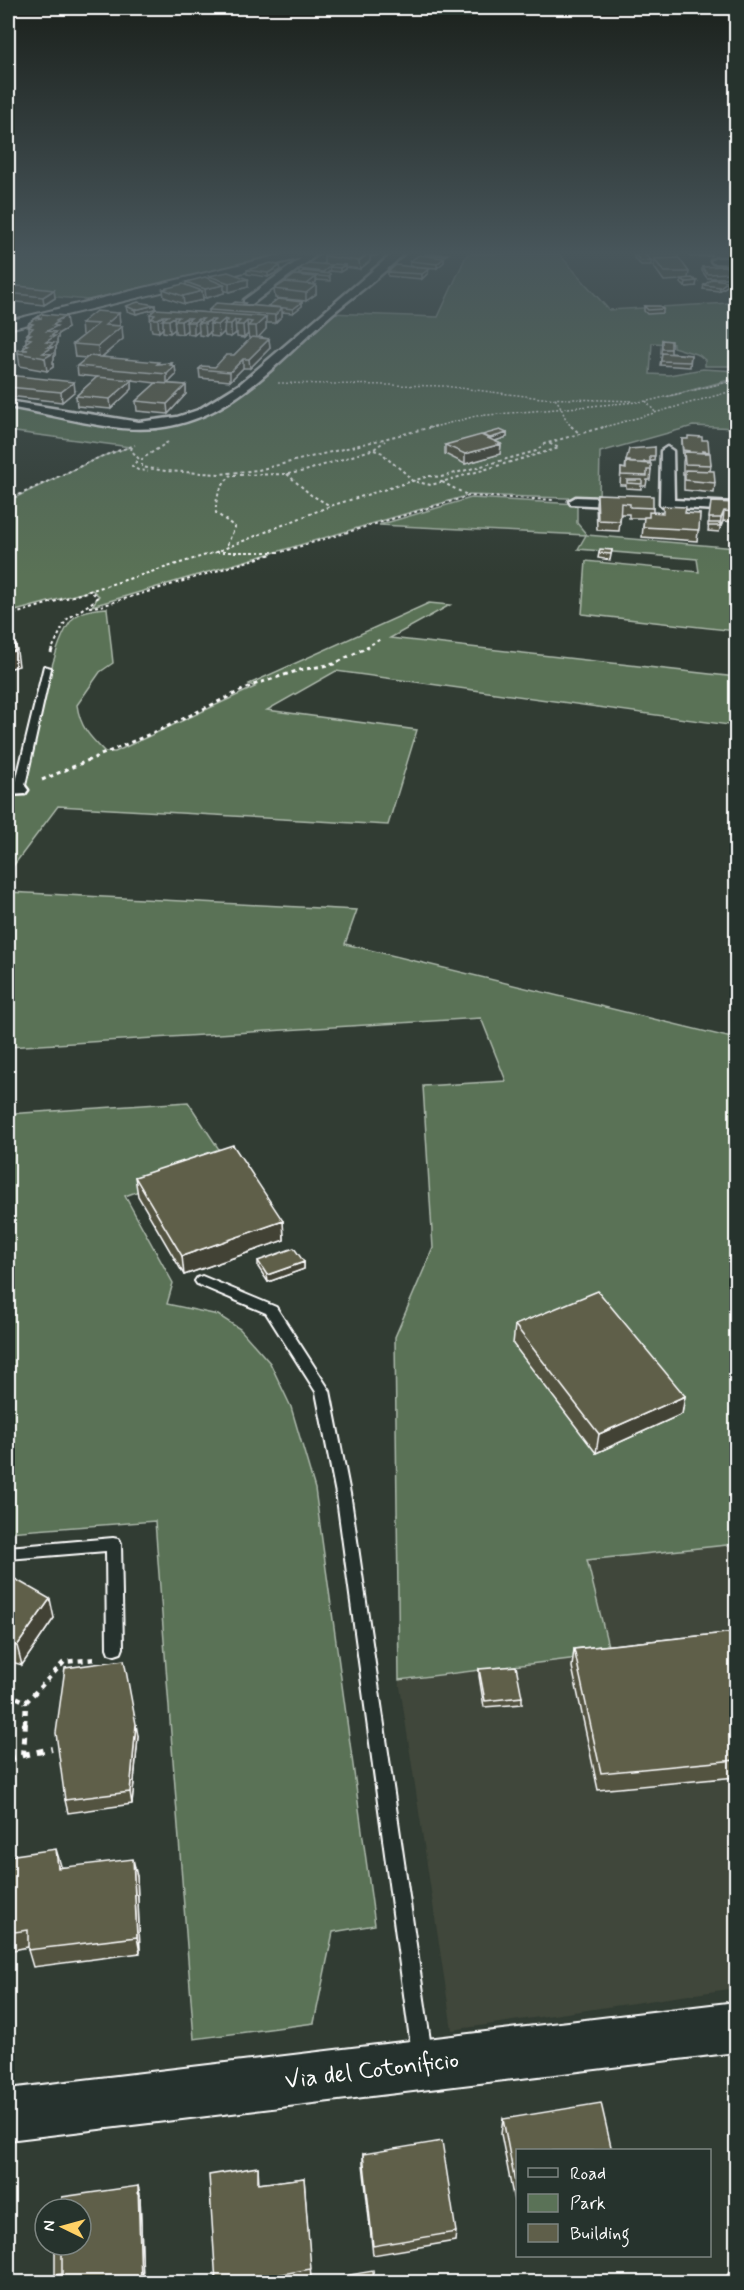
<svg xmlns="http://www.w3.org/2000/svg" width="744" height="2290" viewBox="0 0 744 2290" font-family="Mynerve,sans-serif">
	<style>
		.built { fill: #3f463a }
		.green { fill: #5a7257; stroke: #acb8ab; stroke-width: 1.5 }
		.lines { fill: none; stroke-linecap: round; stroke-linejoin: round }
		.lane-casing { stroke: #fff; stroke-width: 4 }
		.street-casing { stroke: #fff; stroke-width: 5 }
		.secondary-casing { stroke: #fff; stroke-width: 4 }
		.path-far4 { stroke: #fff; stroke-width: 1.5; stroke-dasharray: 2 2; stroke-linecap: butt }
		.path-far3 { stroke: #fff; stroke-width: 2; stroke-dasharray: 3 3; stroke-linecap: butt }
		.path-far2 { stroke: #fff; stroke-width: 3; stroke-dasharray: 4 4; stroke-linecap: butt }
		.path-far1 { stroke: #fff; stroke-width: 4.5; stroke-dasharray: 5 5; stroke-linecap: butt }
		.path { stroke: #fff; stroke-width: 6; stroke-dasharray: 7 7; stroke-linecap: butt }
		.lane { fill: #26332d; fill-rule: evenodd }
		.street { fill: #26332d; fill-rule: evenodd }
		.secondary { fill: #26332d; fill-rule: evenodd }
		.wall { fill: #525240; stroke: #fff; stroke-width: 1.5 }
		.shaded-wall { fill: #424234; stroke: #fff; stroke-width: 1.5 }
		.building { fill: #5f5f4a; stroke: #fff; stroke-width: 1.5 }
		.labels { text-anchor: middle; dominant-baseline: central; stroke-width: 6; stroke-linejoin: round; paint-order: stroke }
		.near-street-label { font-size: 24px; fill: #fff; stroke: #26332d }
	</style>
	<rect width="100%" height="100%" fill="#313c33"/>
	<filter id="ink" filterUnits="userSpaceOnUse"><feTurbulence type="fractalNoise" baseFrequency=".0167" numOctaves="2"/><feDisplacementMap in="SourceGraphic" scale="12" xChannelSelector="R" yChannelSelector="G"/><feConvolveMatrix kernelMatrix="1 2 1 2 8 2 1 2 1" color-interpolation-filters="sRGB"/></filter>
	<g filter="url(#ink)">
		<path class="built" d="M736,1544v444l-284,42 -53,-350 210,-26 -22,-94z"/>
		<path class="green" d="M8,254h276l-196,46 -80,-8z
			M467,254h92l50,56 120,-7 7,7v56h-31v-6l-6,-5 -26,-8v-3l-21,-1 -2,31 19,1 34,-6 33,2v7l-70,19 70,-17v48l-43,-2 -93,26 -1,47 -130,-4 -363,107 -14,4 7,-10 -7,-6 -84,23v-112l92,-44 30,-10 -122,-16v-22l31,3 90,18h26l32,-7 23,-14 118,-96 110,4z
			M471,498l106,6v19l10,12 149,13v83l-154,-17 4,-53 113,11 -2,-13 -119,-10 8,-14 -207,-10z
			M429,603l21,2 -60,33 346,39v49l-400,-55 -69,39 150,20 -29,95 -330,-19 -47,63h-3v-75l17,-5c8,-33 26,-156 51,-173 8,-6 20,-7 31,-8l6,55 -13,9 -23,33c3,22 13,32 28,47h10l140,-65 -6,-3z
			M8,892l349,18 -12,34 391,95v505l-149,16 23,94 -211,26 -4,-343 38,-89 -10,-162 83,-5 -25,-63 -473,29z
			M188,1102l38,58 -101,36 48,87 -6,21 51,11 22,14 30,34 21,44 24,82 60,436 -42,7 -19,91 -120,16 -39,-518 -147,11v-418z"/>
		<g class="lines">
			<g class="lane-casing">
				<path id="lane" d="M44,666l7,2 -27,122 -5,3 -5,-3z
					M202,1276l74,31 54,84 21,108 81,555 -3,7 -7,3 -7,-3 -3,-7 -75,-555 -21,-107 -50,-79 -69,-29 -2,-3 2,-3z
					M113,1538l5,1 3,5 2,104 -2,5 -6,2 -6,-2 -2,-5 -1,-97 -98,8v-12z"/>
			</g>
			<g class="street-casing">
				<path id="street" d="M307,254h11l-66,50h-8v-4z
					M392,254h11c-21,22 -47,40 -70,59 -53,46 -102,108 -177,115 -46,5 -102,-14 -148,-21v-6l131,21 38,-5 21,-7 42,-26z
					M716,258h20v6l-23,-1 -2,-2z
					M667,447l6,4 1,49 62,3v8l-74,-4 -2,-3 1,-53z
					M576,497l50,2 7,4 -7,4 -55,-3 -2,-3z
					M8,785l17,1 3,4 -3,4 -17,1z"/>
			</g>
			<g class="secondary-casing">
				<path id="secondary" d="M284,254h23l-1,3 -298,72v-8z
					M736,2002v50l-728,88v-51z"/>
			</g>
			<path class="path-far4" d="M278,383l165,3 98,12 92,3
				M555,399c9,9 7,19 18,29
				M646,401l9,11
				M430,428l46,-12 172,-15 88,-21
				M601,428l135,-38"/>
			<path class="path-far3" d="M571,426l8,7
				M168,442l-26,17v8l24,4 54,3 38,-4 178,-44
				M132,447l-1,3 8,9 -7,7 6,4 10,1
				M374,450l9,3c6,10 21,16 29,28l19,4 128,-37 -11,-5
				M287,474l24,21 18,10
				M234,475l54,-1 17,-3 69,-22 11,-8
				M442,482l27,14
				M8,500l92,-43 35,-12
				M227,545l8,-18 -19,-14c-1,-16 4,-26 15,-38
				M216,552h65l188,-56 86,4
				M89,607l12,-1 171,-52
				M8,616l208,-64 114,-46 99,-30 12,1 95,-26 8,-7 63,-18
				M53,647l13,-27 28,-19 3,-4 -6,-6
				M366,647l15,-8"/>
			<path class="path-far2" d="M51,653l2,-7
				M42,780l120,-51 91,-44 47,-15 34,-6 35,-18"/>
			<path class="path-far1" d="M8,1693l18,9 38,-40 32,-3
				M25,1724l1,-22"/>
			<path class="path" d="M23,1755l29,-6
				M8,1759l15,-4 2,-32"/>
			<use href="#lane" class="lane"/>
			<use href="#street" class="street"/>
			<use href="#secondary" class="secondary"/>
		</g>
		<path class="wall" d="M327,254h51l-2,2h-6v5l-10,8 -15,-2v2l-5,3 -10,-1 -4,3h4v7l-14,-1v2l-4,3h4v9l-10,7 -31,-3 -1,-9 25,-13v-7l25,-5v-8z
			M424,254h24l-3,2z
			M634,254l15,5 -3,-5h32v4l11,14 -1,6 8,8 -11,1 -4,-4v-3l-17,1 -10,-14v-5l-3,-1v4h-10l-7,-7z
			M689,254h23l-1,2 -20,1z
			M444,258v4l-7,6 -27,-2v-5z
			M734,258h2v12l-3,-3z
			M702,267l29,6 -1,5h-23l-5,-7z
			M247,270h34l-13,7 -21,-3z
			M388,272l40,1 -6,6 -34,-3z
			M209,276l39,3v8l-19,5 -5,-2v3l-18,5 -3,-1v3l-19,4 -20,-7 -1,-8 23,-4v-3l23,-3z
			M704,285l23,1 -8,5 -16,-2z
			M736,286v15l-5,-6 1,-8z
			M54,290l1,8 -11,7 -36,-4v-8z
			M302,302v4l-9,7 -11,-1v4l-7,7h-9v6l-8,8 11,2 1,9 -20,20h-7l-13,13 -30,-3 -1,-9 16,-2 19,-12 17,-17h-2l-1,-4 -4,4 -7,-1v-4l-6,4 -6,-1 -1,-4 -5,5 -8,-1 -1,-4 -4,4 -7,-1v-4l-5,4 -7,-1v-4l-5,4 -7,-1v-4l-5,4 -7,-1v-4l-4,4 -7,-1 -1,-4 -1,-13 18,-4 41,3v-3l23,-6 13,-1v2l24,2 -1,-1z
			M155,305v4l-19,5 -9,-3 -1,-5z
			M644,306l19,3v4l-16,1 -3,-3z
			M119,313l1,13 3,13 -21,18 73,9 1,9 -9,9 19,1v9l-18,20 -31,-3 -1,-10 20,-18 -24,-3v9l-21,20 -34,-3 -1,-10 21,-19 -19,-2 -1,-9 10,-8 -12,-1 -2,-13 11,-9h-2l-1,-12z
			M42,314l26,14 -9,5v1l-1,1v3l-1,1v6l-1,1v3l-1,1v5l-1,1v4l-1,1v6l-6,4 -27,-5 -2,-13 5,-3 1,-2v-4l2,-2v-4l1,-1v-3l2,-2v-9z
			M662,340l9,9v4l20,2 -1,12 -30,-2 2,-12h-1z
			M8,375l67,16 -13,11 -54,-6z
			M735,424h1v24l-3,-1z
			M507,433v4l-12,4 6,3 -1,10 -35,10 -20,-10v-9z
			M682,439l20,1 7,12 2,13 -1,6 5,12 -1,10 -30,-3v-16h-1v-12l1,-6h-1l-1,-12z
			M655,447l-1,14h-4l1,9 -1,10h-3l-1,6h-5v3l-15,-1v-3h-6l1,-17 4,1 1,-8z
			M736,449v17l-2,-7z
			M597,494l56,14v4l47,2 -3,27 -55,-4 2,-19h-15v-4h-8l-2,17 -22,-1 -1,-26z
			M711,502l25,1v19l-13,-1 -4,11 -11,-1z
			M612,550l-2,10 -12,-2 1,-5z
			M135,1177l148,44 1,19 -100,35 -46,-79z
			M258,1261l46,1v7l-36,13 -10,-15z
			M515,1325l170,71 -3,18 -86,39 -83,-109z
			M8,1575l46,43 -32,47 -14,-4z
			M736,1632v145l-138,13 -26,-123 2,-18z
			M479,1669l43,28v7l-38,3 -5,-31z
			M138,1736l-6,68 -64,9 -3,-13z
			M8,1856l53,11 76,9 3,77 -107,14 -5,-17v-3l-20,4z
			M503,2119l15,32v50h-4l-13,-67z
			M363,2154l93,78 -1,9 -82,14 -10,-91z
			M258,2167l1,17 45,-6 7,100 -27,5h-68z
			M138,2186l2,9 3,88h-81v-4l-5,1 -2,-5z"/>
		<path class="shaded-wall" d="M368,254h2v7l-10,8 -1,-8z
			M444,258v4l-7,6v-4z
			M345,265v4l-5,3v-4z
			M280,266l1,4 -13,7v-4z
			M329,267l1,4 -7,5v-4z
			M429,269l-1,4 -6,6v-5z
			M316,277v5l-9,7v-5z
			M248,279v8l-19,5v-9z
			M697,281l-1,5 -11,1 1,-5z
			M728,281l-1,5 -8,5 1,-4z
			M224,285v8l-18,5 -1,-9z
			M316,285v9l-10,7v-8z
			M54,290l1,8 -11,7 -1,-8z
			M202,291l1,9 -19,4 -1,-8z
			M302,302v4l-9,7v-4z
			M155,305v4l-19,5 -1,-4z
			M282,308v8l-7,7v-8z
			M119,313l1,13 -15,-1z
			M66,316l2,12 -9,5v1l-1,1v3l-1,1v6l-1,1v3l-1,1v5l-1,1v4l-1,1v6l-6,4 -2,-13h-1l3,-27 9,-10z
			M163,316v12l-4,4 -1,-13z
			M174,317l1,12 -5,4 -1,-13z
			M266,317v12l-9,10 -1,-13z
			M186,318l1,12 -5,4 -1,-13z
			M198,319l1,12 -5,4v-13z
			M225,319l-1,13 -5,5 -1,-12z
			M210,320v12l-4,4 -1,-13z
			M235,320l1,13 -5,4v-13z
			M247,321l1,13 -4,4 -1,-13z
			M122,326l1,13 -24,20 -1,-13z
			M269,339l1,9 -20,20 -1,-9z
			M243,359v9l-13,13v-9z
			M172,363v6l3,-3 1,9 -9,9v-10l3,-9z
			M132,380v9l-21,20 -1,-10z
			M74,382l1,9 -13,11 -1,-10z
			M186,385v9l-18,20 -1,-10z
			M507,433v4l-18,6 1,-5z
			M501,444l-1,10 -35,10v-10z
			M724,511l-1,10 -3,8 1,-11z
			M16,645l3,21 -11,3v-16l6,-7z
			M283,1221l1,19 -100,35 -2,-19z
			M304,1262v7l-36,13 -1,-7z
			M685,1396l-3,18 -86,39 3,-19z
			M50,1599l4,19 -32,47 -5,-19z
			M136,1724l2,12 -6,68 -2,-12z
			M56,1849l5,17 2,18 -5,-16z
			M133,1859l4,17 3,77 -3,-16z
			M138,2186l2,9 3,88 -2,-1z
			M8,2212l2,6v65h-2z"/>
		<path class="building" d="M327,254h41l-9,7 -35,-5z
			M634,254h10l7,6 -10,1z
			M419,255l25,3 -7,6 -27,-3z
			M679,258l10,14h-25l-10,-13z
			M271,263l9,3 -12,7 -21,-3z
			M308,263l24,2 -2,2 4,-3 11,1 -5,3 -11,-1 -6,5 -24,-3z
			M396,265l33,4 -7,5 -34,-2z
			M725,266l6,7 -24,1 -5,-7z
			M303,271l27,3 -1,3 -30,-3z
			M228,272l20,7 -19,4 -20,-7z
			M295,275l21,2 -9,7 -22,-2z
			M205,277l19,8 -19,4 -19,-7z
			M692,278l5,3 -11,1 -5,-3z
			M712,279l16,2 -8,6 -16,-2z
			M285,282l31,3 -10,8 -32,-4z
			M183,284l19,7 -19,5 -20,-7z
			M18,286l36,4 -11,7 -35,-4z
			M278,299l24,3 -9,7 -25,-3z
			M138,302l17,3 -20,5 -9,-4z
			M235,302l10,1 -3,2 -10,-1z
			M216,303l66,5 -7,7 -66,-5z
			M644,306h16l3,3 -15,1z
			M156,309l110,8 -10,9h-8l4,-4 -5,-1 -4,4h-7l4,-4 -5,-1 -4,4h-7l4,-4 -3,-1 -7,6 -8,-1 5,-4h-5l-5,3h-7l5,-4h-5l-4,3h-8l5,-4h-5l-5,3h-6l4,-4h-5l-5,3h-7l6,-4h-5l-5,3h-7l4,-4 -5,-1z
			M96,311l23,2 -14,12 17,1 -24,20 -25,-2 25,-20 -17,-1z
			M42,314l24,2 -10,5 2,1 -5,3 4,1 -10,5 9,1 -5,4h4l-9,6 8,1 -6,4h5l-10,6 9,1 -7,4 -27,-5v-3h10l-5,-1 5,-4 -4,-1 7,-5 -5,-1 5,-4h-4l6,-6 -5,-1 5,-3 -4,-1 5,-4 8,-1h-6z
			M252,337l17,2 -20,20h-6l-13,13 -31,-3 3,-3 13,1 11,-12h8z
			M662,340l9,1v8h-9z
			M662,353l29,2 -1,7 -29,-1z
			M89,356l70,6 -2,2 15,-1 -2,2 5,1 -8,8 -90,-8z
			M8,375l66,7 -13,10 -53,-5z
			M97,377l35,3 -22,19 -34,-3z
			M156,383l30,2 -19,19 -31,-3z
			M735,424h1v14h-2z
			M500,430l7,3 -17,5 -8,-3z
			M481,435l20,9 -36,10 -20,-9z
			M688,436l14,1v3h6l1,12 -6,-1v2l-14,-1v-1l-6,-1 -1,-11h6z
			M655,447v9h-5v6h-6v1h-14v-2h-4l3,-12z
			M684,452l26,1 1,12 -26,-1z
			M626,462l25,2v6h-4v6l-26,-1v-7l5,1z
			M685,470l29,1 1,12 -30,-3z
			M627,480h15v4l-15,-1z
			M597,494l56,2v12l-23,-1v-3l-9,-1 -1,18 -22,-1z
			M711,502l25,1v9l-12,-1 -3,7h-12z
			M663,506l23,1 -1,6 15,1 -1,16 -56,-3 1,-10h5v-5l14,1z
			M708,523h12v3h-12z
			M600,549l12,1 -1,4 -12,-1z
			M8,639l8,6 -2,1 3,4 -9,3z
			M233,1145l50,76 -101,35 -47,-79z
			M294,1248l10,14 -37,13 -9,-14z
			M598,1291l87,105 -86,38 -84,-109z
			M8,1575l42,24 -33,47 -9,-2z
			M736,1632v128l-135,13 -27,-124z
			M124,1660l12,64 -6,68 -65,8 -9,-67 9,-65z
			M516,1666l6,31 -37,4 -6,-32z
			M56,1849l2,19 75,-9 4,78 -109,13v-20l-20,3v-77z
			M601,2103l11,48h-94v36l-2,1 -13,-69z
			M442,2141l14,91 -83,14 -10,-92z
			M258,2167v17l46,-6 7,91 -80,14h-15l-7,-108z
			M138,2186l3,96 -79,1v-38h19v-36h-19v-12z
			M62,2202v7h-7v-4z
			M55,2245h7v29l-7,1z
			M736,2259v24h-13z
			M373,2271l1,12h-24l-1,-8z"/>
	</g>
	<linearGradient id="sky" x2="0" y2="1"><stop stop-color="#1b211c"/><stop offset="0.44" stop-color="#48565b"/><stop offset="1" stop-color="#48565b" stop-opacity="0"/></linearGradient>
	<rect width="744" height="575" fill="url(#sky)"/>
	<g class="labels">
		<g class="near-street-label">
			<text transform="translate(372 2071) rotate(-7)">Via del Cotonificio</text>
		</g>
	</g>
	<rect width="744" height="2290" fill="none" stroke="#26332d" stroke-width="30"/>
	<rect x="15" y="15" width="714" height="2260" fill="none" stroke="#fff" stroke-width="2" filter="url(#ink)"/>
	<rect x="516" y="2149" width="195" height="108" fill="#26332d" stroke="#7d8581" stroke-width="1.5"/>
	<rect x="528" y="2168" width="30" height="9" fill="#26332d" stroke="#7d8581" stroke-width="1.5"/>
	<text x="570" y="2179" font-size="18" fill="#ffffff">Road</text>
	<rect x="528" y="2194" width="30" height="18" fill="#5a7257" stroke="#7d8581" stroke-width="1.5"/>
	<text x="570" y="2209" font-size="18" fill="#ffffff">Park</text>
	<rect x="528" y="2224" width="30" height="18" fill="#5f5f4a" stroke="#7d8581" stroke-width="1.5"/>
	<text x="570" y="2239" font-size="18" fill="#ffffff">Building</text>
	<g transform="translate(63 2227) rotate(275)"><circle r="28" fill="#26332d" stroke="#7d8581" stroke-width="1.5"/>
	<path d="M0-4.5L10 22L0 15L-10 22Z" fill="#ffd166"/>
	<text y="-9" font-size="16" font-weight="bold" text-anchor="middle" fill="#ffffff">N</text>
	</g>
</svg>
